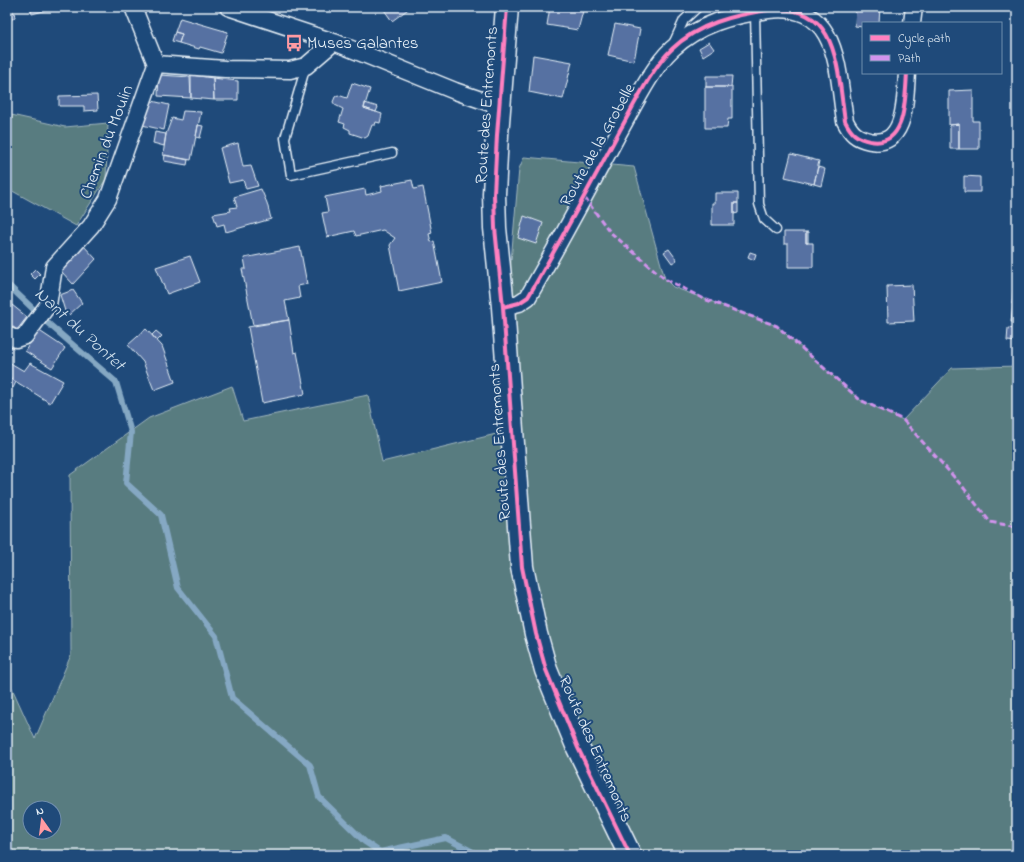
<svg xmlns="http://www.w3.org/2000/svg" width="1024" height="862" viewBox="0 0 1024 862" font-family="'Indie Flower',sans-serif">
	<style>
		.green { fill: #587b80; stroke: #a0b6bc; fill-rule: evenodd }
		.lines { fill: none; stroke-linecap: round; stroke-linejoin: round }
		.stream { stroke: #85a8c3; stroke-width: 6 }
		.building { fill: #5771a2; stroke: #e8f1f8 }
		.service-casing { stroke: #e8f1f8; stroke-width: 11 }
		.minor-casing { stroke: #e8f1f8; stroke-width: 19 }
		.secondary-casing { stroke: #e8f1f8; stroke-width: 25 }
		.service { stroke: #1f4a7a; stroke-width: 8 }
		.minor { stroke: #1f4a7a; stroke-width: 16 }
		.secondary { stroke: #1f4a7a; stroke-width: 22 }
		.quiet { stroke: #d193ec; stroke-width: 3; stroke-dasharray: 6 3; stroke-linecap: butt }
		.cycleway-casing { stroke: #1f4a7a; stroke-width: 6 }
		.cycleway { stroke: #ff80c0; stroke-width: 4 }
		.labels { text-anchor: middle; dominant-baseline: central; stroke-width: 4; stroke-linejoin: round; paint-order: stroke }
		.poi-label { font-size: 17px; fill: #e8f1f8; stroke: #1f4a7a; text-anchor: start }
		.street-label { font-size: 17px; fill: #e8f1f8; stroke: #1f4a7a }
		.water-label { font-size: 18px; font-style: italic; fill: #cfdfeb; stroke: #1f4a7a }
	</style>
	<rect width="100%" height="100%" fill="#1f4a7a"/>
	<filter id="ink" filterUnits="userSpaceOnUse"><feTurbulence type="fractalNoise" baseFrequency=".025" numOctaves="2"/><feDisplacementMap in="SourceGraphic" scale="8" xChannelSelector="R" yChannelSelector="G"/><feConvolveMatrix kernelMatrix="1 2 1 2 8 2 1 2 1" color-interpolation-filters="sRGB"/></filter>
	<g filter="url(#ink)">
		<path class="green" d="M7,114l58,13 43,-4 -2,56 -30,47 -69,-38z
			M524,157l110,10 31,112 8,8 104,39 83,74 43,20 49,-52 65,-2v489h-1010v-178l28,62 36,-84 -1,-180 79,-57 83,-32 11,35 125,-26 14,67 114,-28 23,-265zM30,808h24v24h-24z"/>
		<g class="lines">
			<path class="stream" d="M7,284l43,41 66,57 15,50 -5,51 35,32 17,73 38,48 16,62 78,67 9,32 46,45 15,10 66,-14 27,14 2,3"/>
		</g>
		<path class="building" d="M30,7h24l1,1 -23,6z
			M382,7h29l-19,14z
			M550,7h34l-6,23 -31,-5z
			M856,7h24l-1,16h-16v4l-8,-1z
			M14,12l1,5 -7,5 -1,-9z
			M180,18l48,14 -7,21 -21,-6 -1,2 -20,-6 3,-9 -7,-2z
			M615,24l25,5 -6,32 -26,-6z
			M175,32l7,2 -3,9 -7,-2z
			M709,42l5,7 -11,7 -4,-8z
			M533,55l39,7 -9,37 -34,-7z
			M7,69l1,32h-1z
			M159,75l31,2 1,21 -33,-2z
			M191,75l22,3 1,22 -23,-2z
			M706,76h26l-1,11h-25z
			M213,78l25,3v19h-24z
			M352,83l18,6 -6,19 18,6 -2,9 -4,-1 -1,3h-3l-4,11 -3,2 -15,-5v-3l-6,-3 1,-3 -6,-2 4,-13 -8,-4 -2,-3 2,-5 3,-2 9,3z
			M705,87h27v32h-4l-1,9h-22z
			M973,90v31h6v28h-20v-25l-10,1v-34z
			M97,95l1,15 -14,1v-5h-25v-10z
			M148,100l21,5 -5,25 -22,-5z
			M365,103l13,4 -2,5 -12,-4z
			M183,111l18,1 -10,48 -28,-5 3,-21 6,-16 9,2z
			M959,124v25h-9v-24z
			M198,125l5,1 -3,12 -4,-1z
			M155,132l11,2 -2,12 -11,-3z
			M238,143l5,24 8,-1 7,20 -12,3 -3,-9 -14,3 -9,-35z
			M791,154l28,7 -5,23 -29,-7z
			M165,155l23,5 -1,5 -23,-4z
			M818,167l7,2 -4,17 -7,-2z
			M964,176l16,1v15h-16z
			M412,180l2,9 9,-2 9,46 -3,1 2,8 3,-1 8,41 -43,9 -9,-46 5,-7 -12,-8 -27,6 -2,-5 -27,6 -5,-24 6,-1 -3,-15 40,-8 1,6 16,-4 -1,-5z
			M261,189l6,14 4,16 -45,13 -2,-8 -7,2 -4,-12 18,-3 -1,-3 7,-1 -3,-10z
			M715,193h23v10h-4v22h-22v-22h3z
			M734,203h4v10l-4,1z
			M524,216l19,7 -7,21 -18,-6z
			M784,232h22v11h7v24h-25v-23h-4z
			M806,232h2v11h-2z
			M83,245l13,14 -23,25 -12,-13z
			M300,247l7,37 -9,2 2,12 -15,3 4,19 -36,5 -11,-56h4l-2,-11z
			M669,249l8,11 -5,3 -8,-11z
			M750,252l6,2 -2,6 -6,-3z
			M190,256l10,26 -33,12 -11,-27z
			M35,269l5,5 -5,5 -5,-5z
			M912,285l2,36 -26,1 -1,-36z
			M1014,285h3v20l-5,-1z
			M73,290l9,13 -13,12 -4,-4 -5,-16z
			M7,301l20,16 -10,13 -10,-8z
			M1013,304l4,1v17h-6z
			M1017,318v24l-10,-1 1,-13 8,1z
			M289,320l5,33 3,-1 8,42 -43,9 -14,-76z
			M146,329l16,17 13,36 -21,8 -11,-28 -15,-17z
			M38,330l27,18 -13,20 -27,-17z
			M156,331l6,5 -5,5 -5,-6z
			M7,361l17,10 6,-8 33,18 -13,22 -43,-27z
			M7,376l9,6 -3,6 -6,-4z"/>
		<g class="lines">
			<g class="service-casing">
				<path id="service" d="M755,12l4,192 5,15 12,11
					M673,44l11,-24 14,-13
					M306,66l-21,72 6,37 101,-22"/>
			</g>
			<g class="minor-casing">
				<path id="minor" d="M133,7l23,57
					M228,7l106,35 121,49 32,11 12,2
					M912,23l2,-16
					M156,64l69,5 65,1 16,-4 28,-24
					M503,307l16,-4 9,-6c32,-55 62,-111 92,-167 13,-23 33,-64 52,-81 26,-25 61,-34 96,-39 72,-9 69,61 77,111 6,12 11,17 25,20 37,7 35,-44 37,-68
					M7,335l9,4 9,-3 23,-31 6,-38 37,-41 17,-27 48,-135"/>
			</g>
			<g class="secondary-casing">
				<path id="secondary" d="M507,7l-10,128 -3,59 1,34 8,79 19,260 14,67 10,36 32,78 52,107"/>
			</g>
			<use href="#service" class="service"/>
			<use href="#minor" class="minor"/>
			<use href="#secondary" class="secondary"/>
			<path class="quiet" d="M584,197l26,35 55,47 39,20 73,27 83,74 43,20 60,67 27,35 27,5"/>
			<g class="cycleway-casing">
				<path id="cycleway" d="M507,7l-10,128 -3,59 1,34 8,79 19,260 14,67 10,36 32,78 52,107
					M503,307l16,-4 9,-6c32,-55 62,-111 92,-167 13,-23 33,-64 52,-81 26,-25 61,-34 96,-39 72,-9 69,61 77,111 6,12 11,17 25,20 37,7 35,-44 37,-68"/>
			</g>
			<use href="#cycleway" class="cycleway"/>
		</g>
	</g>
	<defs>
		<g id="bus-bare" transform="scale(1.38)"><path d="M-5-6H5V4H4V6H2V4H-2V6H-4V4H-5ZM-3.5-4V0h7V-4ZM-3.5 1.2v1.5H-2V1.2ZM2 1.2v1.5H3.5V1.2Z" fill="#ff9aa2" stroke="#1f4a7a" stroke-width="2.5" paint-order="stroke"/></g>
	</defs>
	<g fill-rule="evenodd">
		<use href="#bus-bare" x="294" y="43"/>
	</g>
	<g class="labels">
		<g class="poi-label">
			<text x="307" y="43">Muses Galantes</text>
		</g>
		<g class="street-label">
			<text transform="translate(487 105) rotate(-86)">Route des Entremonts</text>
			<text transform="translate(107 142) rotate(-69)">Chemin du Moulin</text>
			<text transform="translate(598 145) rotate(-61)">Route de la Grobelle</text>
			<text transform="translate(500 442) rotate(-94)">Route des Entremonts</text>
			<text transform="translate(595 749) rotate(66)">Route des Entremonts</text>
		</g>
		<g class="water-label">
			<text transform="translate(79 330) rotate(42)">Nant du Pontet</text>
		</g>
	</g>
	<rect width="1024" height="862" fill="none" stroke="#1f4a7a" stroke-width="24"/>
	<rect x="12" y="12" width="1000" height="838" fill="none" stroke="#e8f1f8" stroke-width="1.5" filter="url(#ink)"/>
	<rect x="862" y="22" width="140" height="52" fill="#1f4a7a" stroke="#6f8dac"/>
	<rect x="870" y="35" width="20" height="6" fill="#ff80c0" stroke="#6f8dac"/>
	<text x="898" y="42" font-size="12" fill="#e8f1f8">Cycle path</text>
	<rect x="870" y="55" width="20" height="6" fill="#d193ec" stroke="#6f8dac"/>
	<text x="898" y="62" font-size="12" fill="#e8f1f8">Path</text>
	<g transform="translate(42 820) rotate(346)"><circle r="19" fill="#1f4a7a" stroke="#6f8dac"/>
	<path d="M0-3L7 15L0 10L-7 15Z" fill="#ff9aa2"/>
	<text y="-6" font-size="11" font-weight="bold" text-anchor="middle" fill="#e8f1f8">N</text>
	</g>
</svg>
